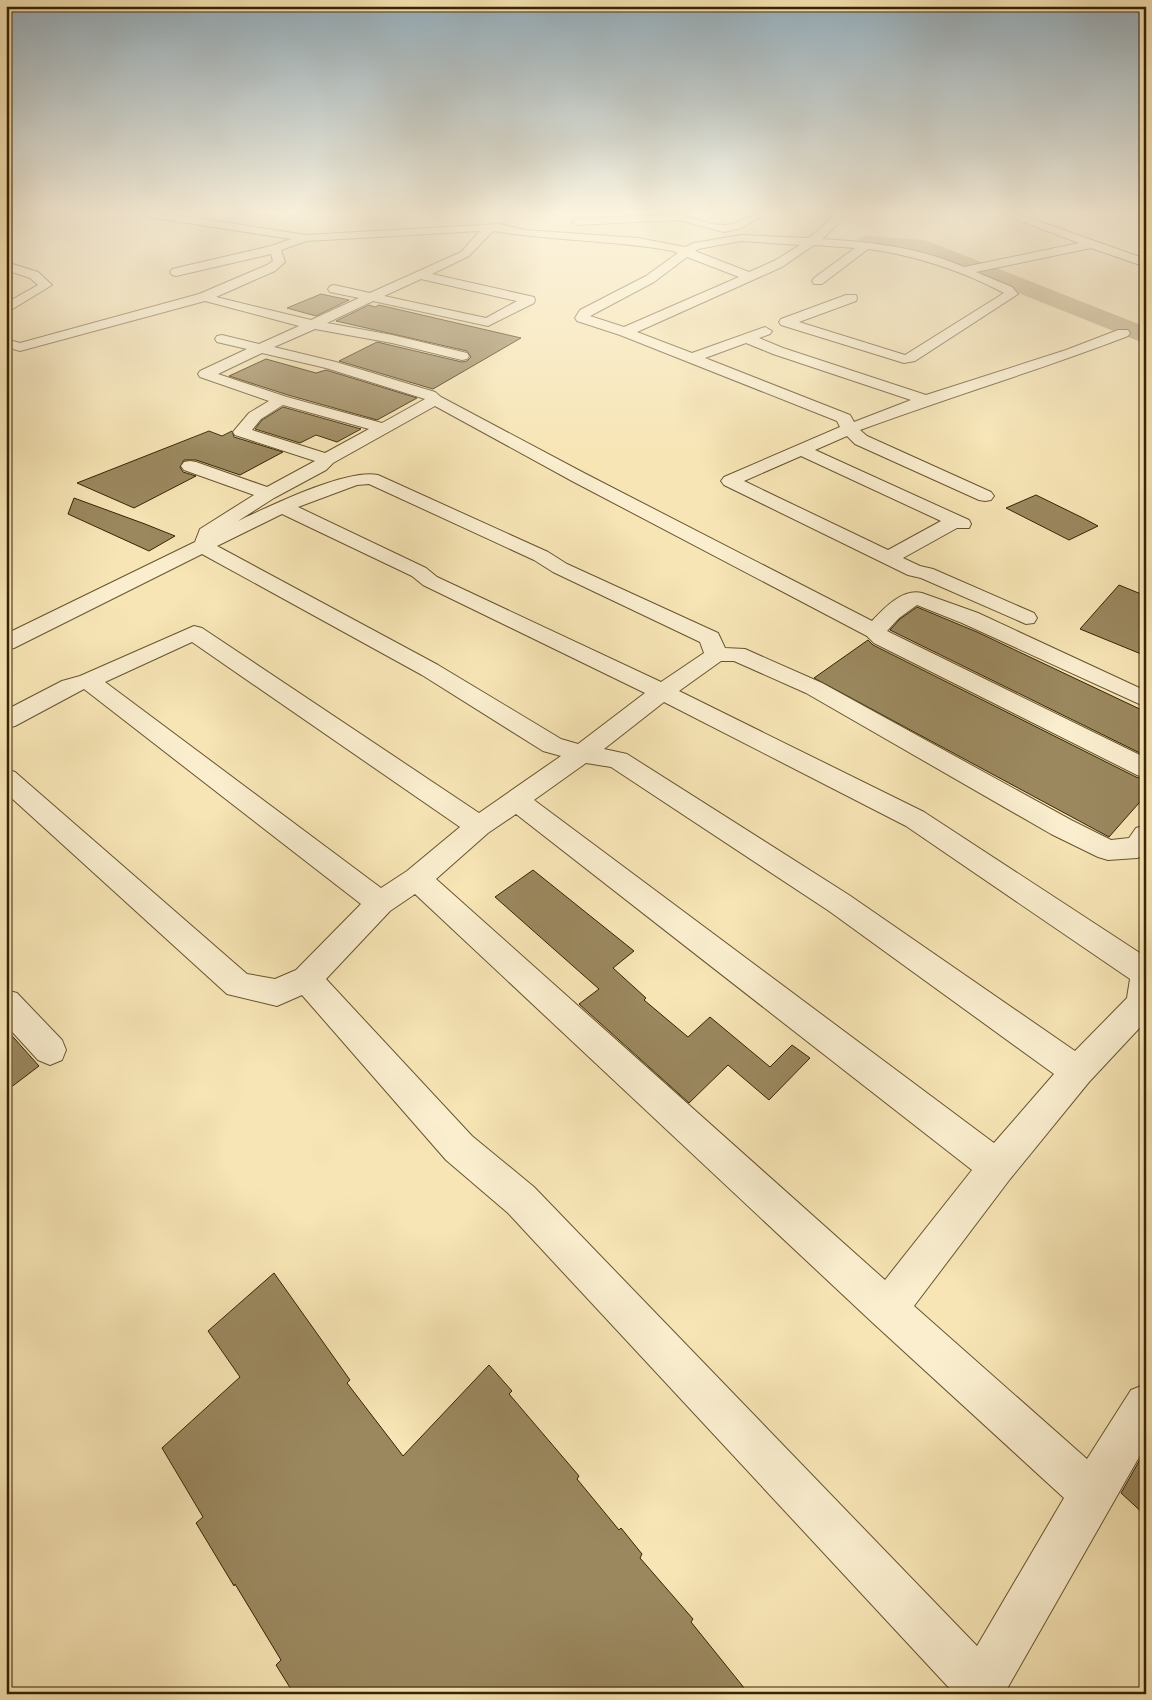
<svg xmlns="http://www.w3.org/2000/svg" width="1152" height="1700" viewBox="0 0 1152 1700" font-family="'IM FELL English',serif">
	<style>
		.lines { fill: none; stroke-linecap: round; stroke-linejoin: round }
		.river { fill: #b6a378; fill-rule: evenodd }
		.building { fill: #9b885f; stroke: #372302 }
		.minor-casing { stroke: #67542f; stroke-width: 2 }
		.minor { fill: #faeecf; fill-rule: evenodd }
	</style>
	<rect width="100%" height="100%" fill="#f7e5b5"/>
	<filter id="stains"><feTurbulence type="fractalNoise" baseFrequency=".004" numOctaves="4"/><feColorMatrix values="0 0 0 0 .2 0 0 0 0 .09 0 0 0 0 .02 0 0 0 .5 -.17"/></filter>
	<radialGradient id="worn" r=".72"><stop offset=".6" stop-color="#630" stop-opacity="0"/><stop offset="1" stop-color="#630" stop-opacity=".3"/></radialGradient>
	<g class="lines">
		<path class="river" d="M866,236l59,4 221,87v17l-232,-93 -55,-5 -4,-4 4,-4z"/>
	</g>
	<path class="building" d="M321,294l28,6 -33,16 -29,-8z
		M369,305l6,2 4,-2 142,33 -88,51 -94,-28 38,-19 85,20 5,-1 4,-4 -4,-6 -131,-30z
		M266,359l50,14 10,-3 91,28 -40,22 -89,-25 -59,-19z
		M283,407l78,22 -24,13 -21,-7 -16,8 -45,-14 7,-9z
		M209,431l13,5 10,-5 2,6 49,15 -43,23 -44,-15h-12l-4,7 3,5 13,4 -62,32 -57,-25z
		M1036,495l47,23 15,8 -29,14 -63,-32z
		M74,498l71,26 30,12 -26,15 -81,-37z
		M1119,585l27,11v60l-66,-27z
		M917,607l60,25 169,80v44l-256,-126 10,-11z
		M868,640l5,5 263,132 10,3v15l-37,42 -295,-159z
		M533,870l101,81 -21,17 33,30 -2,2 44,37 22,-20 60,50 22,-22 18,13 -41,42 -41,-35 -39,38 -110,-99 20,-15 -104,-92z
		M6,1029l33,37 -33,25z
		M274,1273l76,107 -3,3 56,73 86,-91 23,26 -3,3 70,82 -2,3 42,51 2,-2 21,26 -2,4 53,61 -2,3 58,72h-455l-18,-29 5,-5 -46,-76 -1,2 -38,-63 7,-6 -41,-69 78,-71 -32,-46z
		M1146,1449v67l-25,-23z"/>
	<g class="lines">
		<g class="minor-casing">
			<path id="minor" d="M143,214h27l136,21 193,-11 26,6 113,8 47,9 9,-4 47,-8 68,3 27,-24h12l-26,25c49,3 96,8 142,28l115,-24 -77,-29h16l128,45v8l-55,-19 -115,24 36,15 6,7 -103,67 -11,2 -123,-38 -2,-3 2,-3 65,-24h10l1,3 -1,3 -57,21 106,33 99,-62c-41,-22 -90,-38 -136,-44l-46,35h-8l-2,-3 2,-3 41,-30 -41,-3 -32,22 -145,65 55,21 73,-26 7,4 -2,3 -11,4 24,10 143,47 140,-45 52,-20h10l2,3 -2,3c-88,34 -179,61 -268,94l7,6 124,56 3,4 -3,4 -6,1 -6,-1 -124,-56 -8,-8 -32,14 154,70 2,4 -2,4h-12l-54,30 17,8 13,3 101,44 3,5 -3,5 -8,1 -105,-46 -13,-3 -184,-90 -3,-4 3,-4 116,-50 -3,-6 -217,-86 -43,-14 -2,-3 5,-8 66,-34 32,-23 -5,-2c-60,-11 -121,-10 -180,-20l-24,25 -37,18 102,23 1,3 -1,3 -46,23 -115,-25 -46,22 65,12 75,18 2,3 -2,3 -5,1 -70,-17 -77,-14 -41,18 62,15 99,30 6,5 143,76 288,148c12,-13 31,-33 50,-28l56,20 168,78v16l-184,-84 -45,-18 -18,13 -12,13 259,127v20l-9,-3 -263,-132 -7,-7 -295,-155 -137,-75 -102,57 -7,7 -52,28 -36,23c30,-14 109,-53 140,-46l170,77 19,12 151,69 7,15 20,1 77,34 249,137 40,20 18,-2 7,-10 10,-3v30l-9,3 -29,2 -10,-3 -47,-23 -245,-141 -72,-32h-13l-42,30 245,121 222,145v64l-57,61 -79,97 -96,127 173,153 44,-69 15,-6v61l-142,249h-53l1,-3 -444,-478 -62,-53 -144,-165 -25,11 -50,-12 -221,-201v-24l9,3 232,202 28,5 21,-9 65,-66 -277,-215 -69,37 -9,2v-18l56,-29 18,-5 114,-50 8,2 277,185 82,-57 -18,-5 -121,-76 -220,-121 -188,94 -8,2v-16l189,-92 5,-13 54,-34 -70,-25 -3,-4 3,-4 6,-1 6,1 71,25 48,-26 -80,-26 -2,-3 16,-19 20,-12 -69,-24 -2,-3 2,-3 47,-22 -30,-7 -2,-3 2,-3 5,-1 37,9 40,-18 -94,-25 -185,50 -14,-4v-8l14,4 179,-49 68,-29 6,-4 -2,-7 -95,22 -4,-1 -2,-3 2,-3 99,-23 20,-7 -143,-22zM480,231l-19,21 -91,41 -36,-8 -4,1 -2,3 2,3 29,6 -48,22 -95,-23 59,-26 10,-9 -4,-12 26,-9zM741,241l59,4 -26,16 -25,11 -54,-21 3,-2zM687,257l52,20 -115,50 -34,-11 64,-34zM421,279l96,22 -31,17 -102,-22zM746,343l27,11 138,46 -57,22 -4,-7 -145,-57zM262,353l64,15 99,31 -43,24 -95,-26 -69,-23zM283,405l86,24 -44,24 -73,-23 9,-11zM801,456l140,65 -53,29 -144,-69zM369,484l165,76 19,12 147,70 4,11 -43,29 -224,-105 -11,-9 -128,-61 59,-22zM282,514l130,62 11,9 222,108 -67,51 -17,-5 -123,-74 -221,-119zM192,642l268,185 -53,44 -26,17 -276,-206zM664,702l242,124 224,153 -3,19 -52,53 -226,-156 -222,-141 -23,-5zM586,763l25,4 218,144 225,163 -60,69 -460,-343zM516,814l456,356 -87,110 -449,-401 52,-46zM415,894l458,429 191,175 -87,148 -443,-459 -62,-51 -146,-157 64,-68z
				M682,214c13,6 36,14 50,10 14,-4 16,-10 33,-10l-23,14 -18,4 -46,-12 -101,5 -5,-3 5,-3z
				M6,262l32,10 14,13 -46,28v-10l32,-18 -8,-7 -24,-8z
				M6,990l11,3 45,47 4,10 -4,10 -12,5 -12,-5 -32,-35z"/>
		</g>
		<use href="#minor" class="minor"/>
	</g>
	<linearGradient id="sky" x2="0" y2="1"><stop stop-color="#94adbb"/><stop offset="0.47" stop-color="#fbf3de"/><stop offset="1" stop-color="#fbf3de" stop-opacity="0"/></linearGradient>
	<rect width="1152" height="452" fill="url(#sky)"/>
	<rect width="1152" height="1700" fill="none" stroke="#f7e5b5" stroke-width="25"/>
	<rect x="8" y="8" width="1137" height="1685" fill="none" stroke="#372302" stroke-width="2.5"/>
	<rect x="12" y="12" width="1127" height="1675" fill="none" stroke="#372302"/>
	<rect width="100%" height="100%" filter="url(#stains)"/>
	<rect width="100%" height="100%" fill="url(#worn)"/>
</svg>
